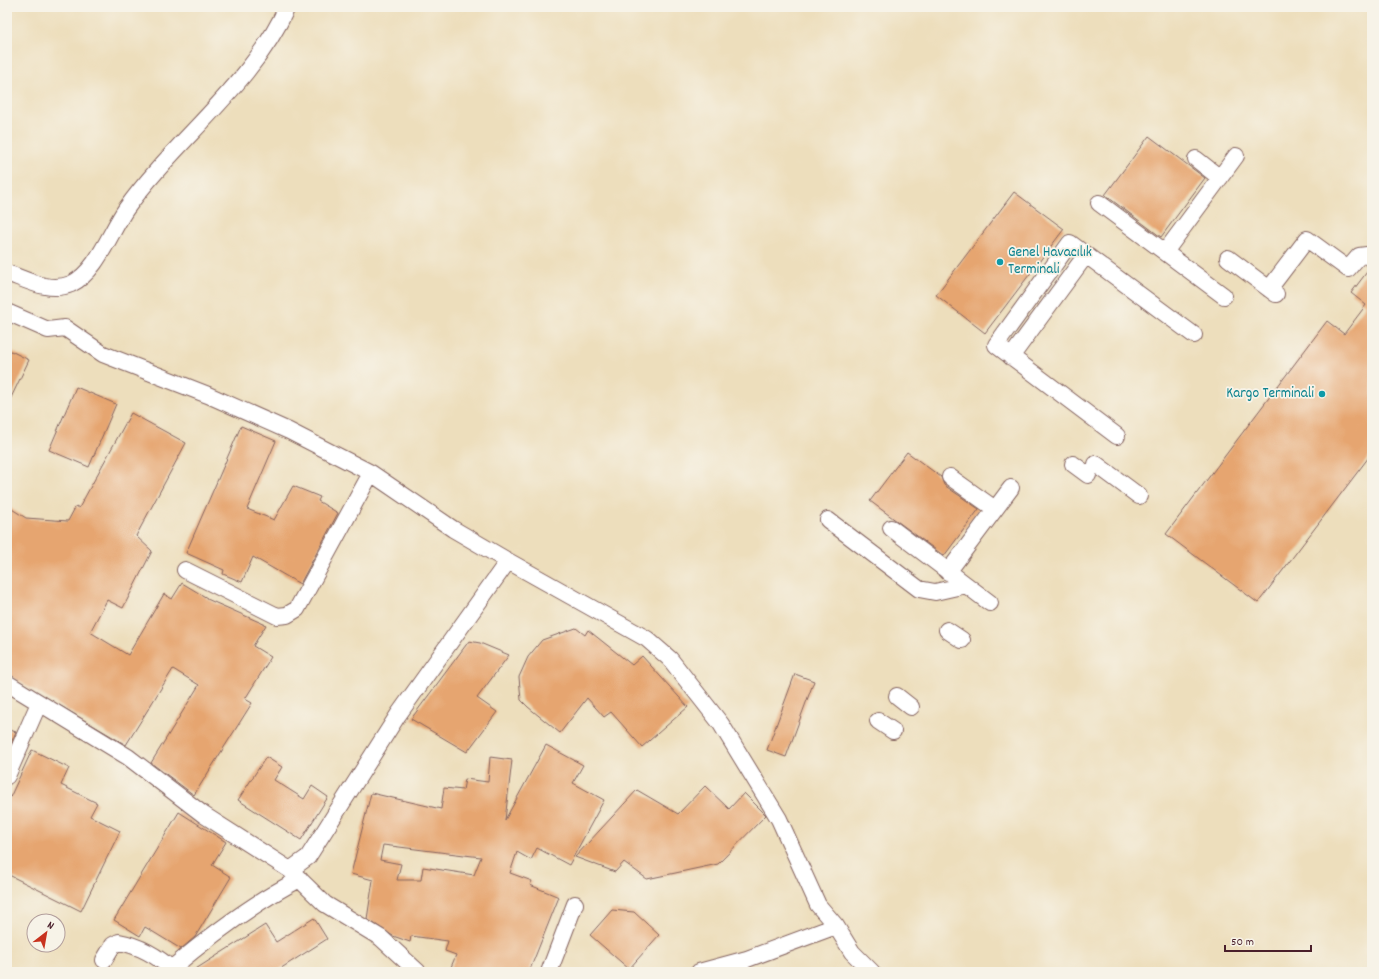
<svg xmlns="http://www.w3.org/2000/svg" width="1379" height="979" viewBox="0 0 1379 979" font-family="Dekko,sans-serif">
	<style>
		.building { fill: #e6a56f; fill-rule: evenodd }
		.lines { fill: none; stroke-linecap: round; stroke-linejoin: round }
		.minor-casing { stroke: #83625e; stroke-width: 18 }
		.minor { stroke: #fff; stroke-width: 16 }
		.culture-dot { fill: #0f9aa8; stroke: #f7f3e8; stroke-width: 1.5 }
		.labels { text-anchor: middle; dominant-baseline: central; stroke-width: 3.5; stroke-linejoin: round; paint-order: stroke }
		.culture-label { font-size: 15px; fill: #0d838f; stroke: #f7f3e8; text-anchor: start }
	</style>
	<rect width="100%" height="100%" fill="#f7f3e8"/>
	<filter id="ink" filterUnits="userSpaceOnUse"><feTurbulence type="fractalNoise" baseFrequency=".025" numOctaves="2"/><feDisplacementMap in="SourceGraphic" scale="8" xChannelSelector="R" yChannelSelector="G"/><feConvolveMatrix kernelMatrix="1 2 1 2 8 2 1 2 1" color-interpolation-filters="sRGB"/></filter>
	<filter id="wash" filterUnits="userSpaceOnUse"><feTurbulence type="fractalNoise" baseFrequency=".012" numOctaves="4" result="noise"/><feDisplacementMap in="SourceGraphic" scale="16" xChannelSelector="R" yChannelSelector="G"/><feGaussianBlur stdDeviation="0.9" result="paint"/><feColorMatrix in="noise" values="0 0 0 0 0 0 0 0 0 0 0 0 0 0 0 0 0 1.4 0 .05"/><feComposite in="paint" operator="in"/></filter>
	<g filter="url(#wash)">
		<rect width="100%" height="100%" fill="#eddebc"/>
		<g id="blocks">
			<path class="building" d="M1149,136l56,42 -44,59 -56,-42z
				M1014,192l50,37 -79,104 -49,-38z
				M1370,268h2v185l-114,150 -92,-69 161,-213 17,13 22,-29 -15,-12z
				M7,349l22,11 -22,46z
				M76,387l40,17 -27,63 -40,-17z
				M131,413l55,30 -50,93 16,15 -29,57 -16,-8 -17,32 38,23 36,-61 8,5 10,-16 25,15v1l59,26 -13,21 18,11 -26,42 7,4 -58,92 -43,-32 48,-78 -26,-16 -47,76 -119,-71v-168l19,12 42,3 8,-15 3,2z
				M241,426l35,15 -29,68 27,11 19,-34 27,11 -2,4 20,12 -38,71 -47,-27 -11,25 -19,-8 1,-4 -38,-17z
				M907,452l34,25 3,8 35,24 -35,47 -74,-55z
				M576,628l9,7 3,-5 44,35 10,-9 46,51 -46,40 -31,-35 -7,5 -17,-19 -27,35 -32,-26 -7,-7 -2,-23 9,-20 14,-17z
				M469,641l11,2 29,12 -32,43 20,14 -30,40 -56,-33z
				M795,674l19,7 -28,76 -19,-7z
				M7,729l9,3 -9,20z
				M546,745l37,20 -10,18 31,17 -35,65 -32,-17 -6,12 -14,-8 -7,21 22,8 -2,4 29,12 -30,75h-80l7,-17 -11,-4 3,-10 -37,-5 -1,6 -17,-6 -26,-17 6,-39 -22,-6 20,-81 70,16 3,-21 19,2 2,-11 23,3 2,-25 22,3 -7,60zM383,845l73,9 25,3 -7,18 -51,-8 -2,13h-24l4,-16 -21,-4z
				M32,750l37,18 -8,17 36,18 -7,13 30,15 -39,80 -74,-37v-70z
				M266,757l16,10 -8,13 30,19 8,-13 16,11 -27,43 -63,-40z
				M705,786l24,23 15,-16 22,22 -48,49 -71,15 -23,-17 -9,10 -40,-15 62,-67 41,24z
				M179,812l47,30 -14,23 19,12 -36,60 -14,12 -36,-22 -5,9 -26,-16z
				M612,910l22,2 25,23 -30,34 -39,-34z
				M314,918l13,21 -52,33h-84l74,-47 11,17z"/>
		</g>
	</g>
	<g filter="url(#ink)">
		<use href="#blocks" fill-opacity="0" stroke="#83625e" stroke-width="1"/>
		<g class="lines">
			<g class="minor-casing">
				<path id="minor" d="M1196,159l24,19
					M1099,203l125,93
					M1165,252l71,-96
					M1228,258l48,36
					M7,273c20,7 42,20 64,11 26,-12 39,-52 55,-75 48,-68 127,-125 161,-202
					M1269,289l38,-50 41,30 11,-13 8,-1 5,4
					M7,312l41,18 17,-2 38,26 105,41 81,36 82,42 82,56 55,32
					M1011,357l75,-102
					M1117,436l-121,-91 74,-102 124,92
					M1073,464l15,11
					M1096,464l43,32
					M950,477l45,32
					M828,520l91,69 16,3 31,-7
					M891,528l99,75
					M185,570l92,46 10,-1 10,-6 74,-136
					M948,572l63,-84
					M947,630l15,10
					M7,683l121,74 76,58 86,55 18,-13 90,-142 110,-154 139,78 23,20 51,65 58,95 39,86 18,21 16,26 20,20
					M897,696l14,11
					M878,721l15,10
					M7,776l32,-73
					M290,870l35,34 56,34 37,34
					M104,960l9,-15 6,-3c22,4 40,15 56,30
					M171,969c40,-34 82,-66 129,-90
					M549,972l26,-68
					M699,972l48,-13 89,-33"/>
			</g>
			<use href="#minor" class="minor"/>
		</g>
	</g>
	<g class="culture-dot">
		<circle cx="1000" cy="262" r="4"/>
		<circle cx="1322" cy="394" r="4"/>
	</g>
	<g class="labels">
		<g class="culture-label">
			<text x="1008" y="253">Genel Havacılık<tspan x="1008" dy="17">Terminali</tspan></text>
			<text x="1314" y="394" text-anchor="end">Kargo Terminali</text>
		</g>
	</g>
	<rect width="1379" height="979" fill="none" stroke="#f7f3e8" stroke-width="24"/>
	<g transform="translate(46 933) rotate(31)"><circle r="19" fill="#f7f3e8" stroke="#b29e9c"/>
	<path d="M0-3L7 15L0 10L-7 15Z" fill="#c8321e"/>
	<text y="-6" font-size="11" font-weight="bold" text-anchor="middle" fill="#4a1f2b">N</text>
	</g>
	<path d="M1225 945v6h86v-6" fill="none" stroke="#4a1f2b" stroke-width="2"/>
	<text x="1231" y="945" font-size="12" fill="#4a1f2b" stroke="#f7f3e8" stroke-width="3" paint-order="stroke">50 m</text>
</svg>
